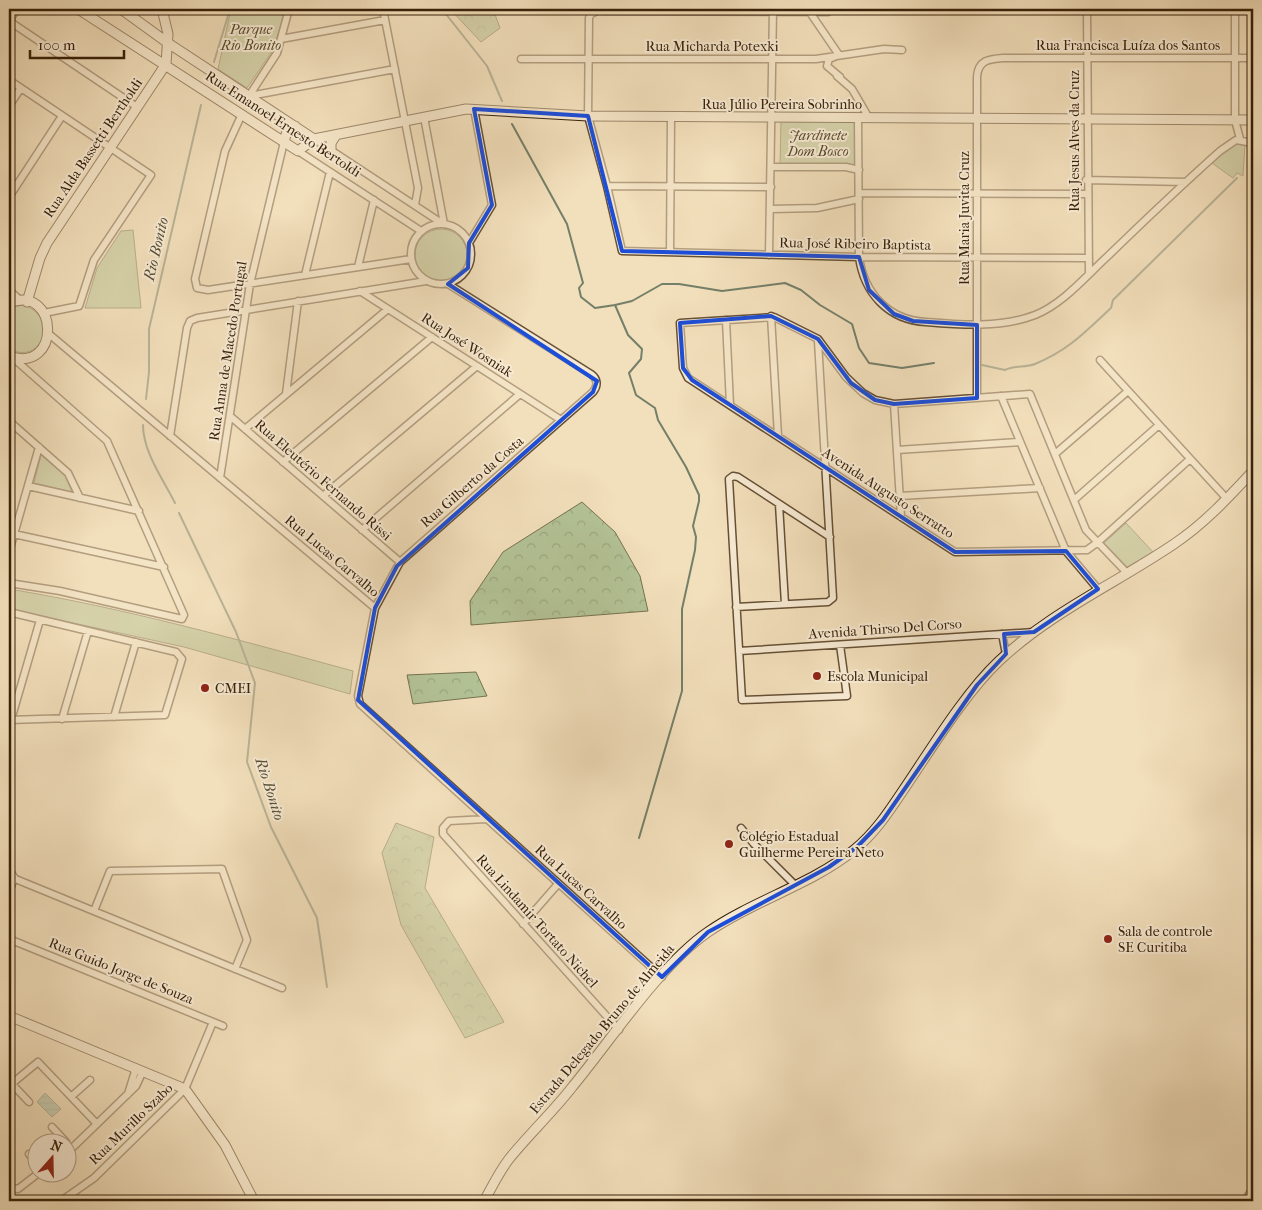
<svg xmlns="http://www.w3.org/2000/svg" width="1262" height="1210" viewBox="0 0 1262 1210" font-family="'IM FELL French Canon',serif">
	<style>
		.green { fill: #b3c396; stroke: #76724f }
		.forest { fill: url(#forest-crowns); stroke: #76724f }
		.water { fill: url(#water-rules); stroke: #747f69 }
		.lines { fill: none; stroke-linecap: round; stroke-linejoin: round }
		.stream { stroke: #747f69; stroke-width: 2 }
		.street-casing { stroke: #665035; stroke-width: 9 }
		.secondary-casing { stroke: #382108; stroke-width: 11 }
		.highway-casing { stroke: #382108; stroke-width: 14 }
		.street { stroke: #f7ead3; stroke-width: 6 }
		.secondary { stroke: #f7ead3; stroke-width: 9 }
		.highway { stroke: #f2dfbb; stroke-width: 11 }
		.marked { fill: none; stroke: #1d4ed8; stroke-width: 4; stroke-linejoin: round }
		.poi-dot { fill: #8f2418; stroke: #f7ead3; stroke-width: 2 }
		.labels { text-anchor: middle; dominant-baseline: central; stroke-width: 4; stroke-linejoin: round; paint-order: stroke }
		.park-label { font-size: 14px; font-style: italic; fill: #574a2c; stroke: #f7ead3 }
		.street-label { font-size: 14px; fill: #382108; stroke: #f7ead3 }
		.poi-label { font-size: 14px; fill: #382108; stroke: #f7ead3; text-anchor: start }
		.water-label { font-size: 15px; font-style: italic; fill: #565039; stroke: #f7ead3 }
	</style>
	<defs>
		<pattern id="forest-crowns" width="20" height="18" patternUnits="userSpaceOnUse" patternTransform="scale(1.25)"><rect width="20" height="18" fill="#b3c396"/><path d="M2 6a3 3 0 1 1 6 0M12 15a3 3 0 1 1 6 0" fill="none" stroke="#9ba780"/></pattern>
		<pattern id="water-rules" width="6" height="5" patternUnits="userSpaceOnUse" patternTransform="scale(1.25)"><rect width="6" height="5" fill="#9cbdaa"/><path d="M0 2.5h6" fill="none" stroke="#87a291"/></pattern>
	</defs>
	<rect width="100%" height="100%" fill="#f2dfbb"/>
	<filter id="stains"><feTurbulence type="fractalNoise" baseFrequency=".004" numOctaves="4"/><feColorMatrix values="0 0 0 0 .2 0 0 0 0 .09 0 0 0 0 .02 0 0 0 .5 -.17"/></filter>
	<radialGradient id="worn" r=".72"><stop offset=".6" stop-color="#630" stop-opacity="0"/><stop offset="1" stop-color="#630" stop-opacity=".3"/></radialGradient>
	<path class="green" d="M231,9h53l1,2 -12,39 -26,38 -29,-19z
		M781,120l75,1v45l-76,-1z
		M1238,143h7l-2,33 -6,-3 -4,5 -21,-15 13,-12z
		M415 255a26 26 0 1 1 52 0a26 26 0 1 1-52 0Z
		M133,230l8,78h-56l12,-40 24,-37z
		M23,305c38,12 19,61 -14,44v-41z
		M41,455l24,20 7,17 -38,-9z
		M1126,523l27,29 -26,15 -23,-24z
		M9,589c116,19 230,51 344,82l-3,23 -166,-47 -175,-38z"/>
	<path class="forest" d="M450,9h43l7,19 -19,14z
		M582,502l33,30 25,44 8,35 -177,14 -1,-24 33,-49z
		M476,672l11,24 -74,8 -6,-29z
		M396,823l38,14 -9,51 79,134 -39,16 -64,-113 -19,-72z"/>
	<path class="water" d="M45,1093l16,16 -9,8 -15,-15z"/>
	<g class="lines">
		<path class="stream" d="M442,9l45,57 15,35
			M214,62l16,-53
			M512,124l55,100 16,59 -4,5 2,9 14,11 20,-3 13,30 14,14 -1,10 -12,14 7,22 19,13 3,12 28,47 13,28v6l-6,25 3,11 -1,13 -13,59v82l-43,147
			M615,305l17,-4 30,-17h17l43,7 63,-8 16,7 19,15 32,19 7,24 10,15 33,5 32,-5
			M982,365l23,5c10,-5 20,-2 30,-6 34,-14 50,-32 76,-56l2,-8 124,-122
			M146,399l3,-27v-43l52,-224
			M143,425c0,27 20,54 32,78
			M179,513l57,119 19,51 -8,79 24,65 46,91 10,69"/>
		<g class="street-casing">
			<path id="street" d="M17,9l-8,12 128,86
				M383,9l35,179 -3,17
				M602,9l-11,5 -2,4 -1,98 19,70 15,65 237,6 228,1
				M970,9l283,1
				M1087,9l2,265
				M1235,9v111l5,19
				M602,11l226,1 -1,-3
				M809,11l30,44 -10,4 -2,7 13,11
				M281,39l104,-19
				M521,59h295l68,-10 18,1
				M837,76l15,13 17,29
				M9,80l142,95 -57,85 -15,46 -35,7
				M249,96l146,-27
				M249,96l28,-43 12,-44
				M9,106l12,-18
				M242,114l-17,37 -30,128 2,9 11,2 203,-31
				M424,117l20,107
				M858,118l1,139c5,36 29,63 67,65 36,3 75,6 109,-7 28,-11 52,-40 74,-60 36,-35 73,-70 111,-104l16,-11 17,3
				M314,139l129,85
				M298,151l123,80
				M771,167h75l13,3
				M1086,180l100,2
				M607,186l164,1
				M859,193l228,1
				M9,197l53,-81
				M771,209l46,-1 42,-9
				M411 254a30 30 0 1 1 60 0a30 30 0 1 1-60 0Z
				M469,243l23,-38 -18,-96
				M670,252l1,-135
				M769,255l4,-246
				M358,267l16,-67
				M305,275l25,-103
				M9,290l12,11
				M360,291l201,129
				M771,316l7,120
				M726,320l4,85
				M49,334l326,274 -17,88 2,8 302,273
				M1100,360l127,139
				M286,394l12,-93
				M1001,396l65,155 32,38
				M977,398v-321c1,-17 12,-18 26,-19h250
				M894,404l7,113
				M230,416l170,146
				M9,421l59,52 12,25
				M245,429l143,-120
				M170,436l17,-108 3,-7 7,-3 229,-37
				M897,450l123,-8
				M1055,454l73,-63
				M283,462l149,-125
				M220,478l30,-194 34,-142
				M28,486l111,25
				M323,496l154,-130
				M900,496l140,-8
				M1074,500l85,-75
				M779,504l6,100
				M362,530l158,-136
				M14,534l150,33
				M830,537l-92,-60 -5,-1 -4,3 13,221 105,-4 -7,-51
				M9,552l30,-105
				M1127,573l-41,-43 -56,-136 -136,10 -19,-4 -12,-7 -17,-16 -28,-38 -44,-22 -94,6 3,45 5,10 267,174 132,-2 11,-8 92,-83
				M9,583l51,8 122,28 2,-4 -77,-174 -95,-84
				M736,607l92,-5 5,-4 -15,-257
				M375,608l25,-46 193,-170c5,-6 5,-13 -2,-18l-143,-90
				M9,612l167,40 6,7 -17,56 -156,5
				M1002,634l4,20
				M739,651l295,-19
				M114,717l22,-75
				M62,719l26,-88
				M11,720l29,-100
				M486,819l-37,2 -6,7v6l176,196
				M741,828l13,16 41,41
				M13,878l269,110
				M94,911l16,-40 112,-2 25,71 -12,29
				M523,924l35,-40
				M9,939l214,87
				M12,1084l17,18
				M9,1086l29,-24 59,62
				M128,1094l8,-26
				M72,1096l18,-16
				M52,1127l14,15
				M68,1152l68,-66 7,-15
				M29,1154l9,9
				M9,1184l4,4 5,1 22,-17
				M61,1201l33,-23 91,-89 28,-67"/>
		</g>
		<g class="secondary-casing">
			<path id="secondary" d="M78,9l220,142 16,-12
				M121,9l47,34 146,96
				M314,139l152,-30 122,7 665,4
				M284,142l3,-11 8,-5
				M331,150v-7l5,-8
				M27,302l13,-44 7,-15 119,-179 2,-30 -6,-25
				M9,303c50,-20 53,72 0,53
				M9,871l4,7 -4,11
				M9,1016l176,73 40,56 29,56
				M484,1201c8,-14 15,-29 25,-42 20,-25 44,-47 64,-73 38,-46 87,-121 135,-154 46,-32 103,-47 146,-82 20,-16 34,-37 48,-58 28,-41 62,-98 97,-131 52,-49 116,-77 175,-117 30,-20 54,-46 79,-73"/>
		</g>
		<g class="highway-casing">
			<path id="highway" d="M1248,1201l5,-8"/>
		</g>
		<use href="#street" class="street"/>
		<use href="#secondary" class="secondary"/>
		<use href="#highway" class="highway"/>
	</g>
	<path d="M0 0H1262V1210H0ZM474,109l114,7 34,135 237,6 10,33 25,24 19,7 64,4v73l-83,6 -19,-4 -24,-17 -33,-44 -47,-23 -91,7 3,45 9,12 263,172 111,-1 32,38 -64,43 -30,2 2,20 -29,31 -94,135 -26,27 -28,20 -121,65 -46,45 -304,-277 17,-92 22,-42 196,-174 4,-11 -149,-97 20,-16 1,-25 23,-38z" fill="#f2dfbb" fill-opacity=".55" fill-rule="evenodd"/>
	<path class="marked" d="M474,109l114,7 34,135 237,6 10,33 25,24 19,7 64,4v73l-83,6 -19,-4 -24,-17 -33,-44 -47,-23 -91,7 3,45 9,12 263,172 111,-1 32,38 -64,43 -30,2 2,20 -29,31 -94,135 -26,27 -28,20 -121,65 -46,45 -304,-277 17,-92 22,-42 196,-174 4,-11 -149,-97 20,-16 1,-25 23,-38z"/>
	<g class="poi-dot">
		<circle cx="817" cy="676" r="5"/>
		<circle cx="205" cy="688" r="5"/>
		<circle cx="729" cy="844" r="5"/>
		<circle cx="1108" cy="939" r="5"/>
	</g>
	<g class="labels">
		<g class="park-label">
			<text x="251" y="29">Parque<tspan x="251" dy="16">Rio Bonito</tspan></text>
			<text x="818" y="135">Jardinete<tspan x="818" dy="16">Dom Bosco</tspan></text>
		</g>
		<g class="street-label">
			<text x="1128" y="45">Rua Francisca Luíza dos Santos</text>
			<text x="712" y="46">Rua Micharda Potexki</text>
			<text x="782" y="104">Rua Júlio Pereira Sobrinho</text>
			<text transform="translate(283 124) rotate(33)">Rua Emanoel Ernesto Bertoldi</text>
			<text transform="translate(1074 141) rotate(-90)">Rua Jesus Alves da Cruz</text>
			<text transform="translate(93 148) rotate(-56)">Rua Alda Bassetti Bertholdi</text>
			<text transform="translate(964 218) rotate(-90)">Rua Maria Juvita Cruz</text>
			<text transform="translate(855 244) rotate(1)">Rua José Ribeiro Baptista</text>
			<text transform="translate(467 345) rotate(33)">Rua José Wosniak</text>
			<text transform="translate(228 351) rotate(-81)">Rua Anna de Macedo Portugal</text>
			<text transform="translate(323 480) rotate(41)">Rua Eleutério Fernando Rissi</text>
			<text transform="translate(472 482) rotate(-41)">Rua Gilberto da Costa</text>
			<text transform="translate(888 493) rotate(33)">Avenida Augusto Serratto</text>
			<text transform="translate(332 556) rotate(40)">Rua Lucas Carvalho</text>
			<text transform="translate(885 629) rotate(-4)">Avenida Thirso Del Corso</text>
			<text transform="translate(581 887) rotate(42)">Rua Lucas Carvalho</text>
			<text transform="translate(537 921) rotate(48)">Rua Lindamir Tortato Nichel</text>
			<text transform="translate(121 971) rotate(22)">Rua Guido Jorge de Souza</text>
			<text transform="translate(602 1029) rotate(-50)">Estrada Delegado Bruno de Almeida</text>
			<text transform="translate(131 1124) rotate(-44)">Rua Murillo Szabo</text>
		</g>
		<g class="poi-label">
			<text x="827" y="676">Escola Municipal</text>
			<text x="215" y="688">CMEI</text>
			<text x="739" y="836">Colégio Estadual<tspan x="739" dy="16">Guilherme Pereira Neto</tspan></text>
			<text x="1118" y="931">Sala de controle<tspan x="1118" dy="16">SE Curitiba</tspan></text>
		</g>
		<g class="water-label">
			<text transform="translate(156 249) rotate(-77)">Rio Bonito</text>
			<text transform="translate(270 789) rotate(72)">Rio Bonito</text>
		</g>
	</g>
	<rect width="1262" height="1210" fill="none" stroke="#f2dfbb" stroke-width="30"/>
	<rect x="10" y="10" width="1242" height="1190" fill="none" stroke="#382108" stroke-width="2.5"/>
	<rect x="15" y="15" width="1232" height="1180" fill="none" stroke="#382108"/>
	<g transform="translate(52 1158) rotate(20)"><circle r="24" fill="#f7ead3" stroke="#ab9a82"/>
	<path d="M0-4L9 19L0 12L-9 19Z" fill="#8f2418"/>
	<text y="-8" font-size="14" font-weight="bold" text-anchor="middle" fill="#382108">N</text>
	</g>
	<path d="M30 50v8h94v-8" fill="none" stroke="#382108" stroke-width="2.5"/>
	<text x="38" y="50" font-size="15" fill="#382108" stroke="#f7ead3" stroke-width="4" paint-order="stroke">100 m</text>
	<rect width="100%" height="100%" filter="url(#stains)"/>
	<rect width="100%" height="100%" fill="url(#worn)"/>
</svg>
